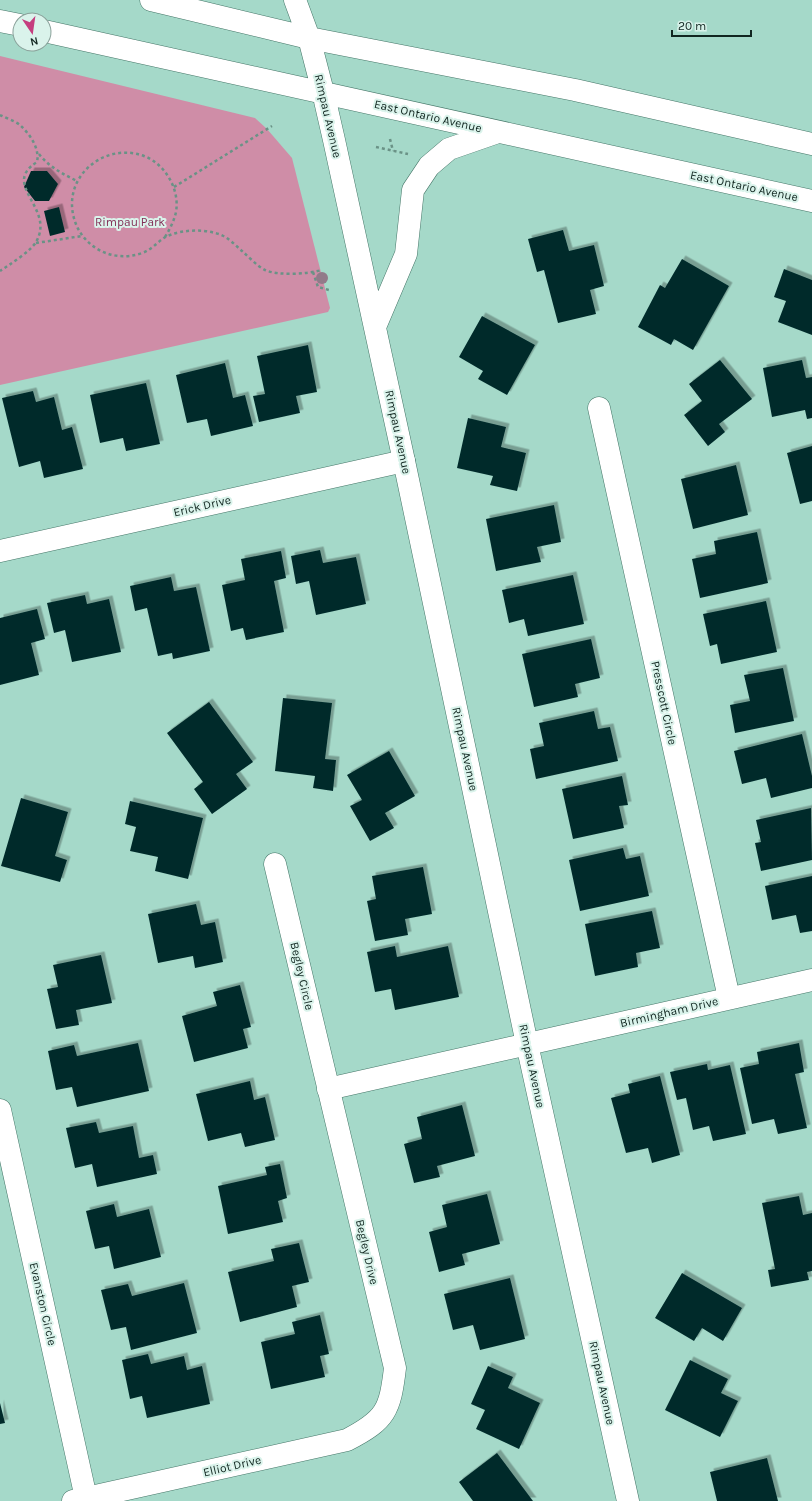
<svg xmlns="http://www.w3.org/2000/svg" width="812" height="1501" viewBox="0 0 812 1501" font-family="Karla,sans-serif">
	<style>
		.green { fill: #cf8da7 }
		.building { fill: #002c2c; filter: url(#shadow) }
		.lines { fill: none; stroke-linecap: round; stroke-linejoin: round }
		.minor-casing { stroke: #457668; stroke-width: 23 }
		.major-casing { stroke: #457668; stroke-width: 23 }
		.path { stroke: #6a9286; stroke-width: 2.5; stroke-dasharray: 3 3; stroke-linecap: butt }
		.minor { stroke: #fff; stroke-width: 22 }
		.major { stroke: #fff; stroke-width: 22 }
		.tree { fill: #927a89 }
		.labels { text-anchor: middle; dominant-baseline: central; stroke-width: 4; stroke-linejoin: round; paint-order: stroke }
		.street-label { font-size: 12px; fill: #112620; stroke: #daf3eb }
		.park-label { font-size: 12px; fill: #822d55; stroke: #daf3eb }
	</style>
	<defs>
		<filter id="shadow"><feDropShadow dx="3.5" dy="-3.5" stdDeviation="0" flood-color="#0004"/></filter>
	</defs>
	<rect width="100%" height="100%" fill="#a5d9c9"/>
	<path class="green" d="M0,56l255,62 12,11 25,29 38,150 -2,4 -328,73z"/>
	<path class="building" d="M31,171h16l11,13 -9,17h-14l-11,-14z
		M59,207l6,25 -15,4 -6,-25z
		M563,230l6,21 25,-6 10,41 -14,4 6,24 -38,9 -14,-53 -7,2 -9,-33z
		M682,259l47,27 -36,64 -19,-11 -3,6 -33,-18 22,-42 5,3z
		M784,269l28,11v55l-34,-13 8,-21 -12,-4z
		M482,316l53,29 -28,50 -29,-16 5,-8 -24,-14z
		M308,345l9,47 -21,4 4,17 -41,9 -6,-26 12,-2 -8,-38z
		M720,360l32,39 -33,25 6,8 -17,14 -24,-31 18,-14 -13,-17z
		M802,360l4,18 6,-1v41l-5,1 -2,-9 -33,7 -9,-49z
		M225,363l8,35 12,-3 8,31 -42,10 -4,-17 -20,4 -11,-48z
		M146,383l14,61 -34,7 -3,-13 -23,5 -10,-48z
		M33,391l3,11 18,-5 8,33 10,-3 11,42 -39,9 -4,-17 -21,6 -17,-69z
		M468,418l38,9 -5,20 25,6 -9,38 -27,-6 3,-9 -36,-8z
		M812,446v55l-12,3 -13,-51z
		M736,465l12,50 -55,14 -12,-50z
		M554,505l7,37 -24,5 4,15 -45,9 -10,-52z
		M757,532l11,51 -68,15 -8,-39 24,-5 -2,-13z
		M320,550l3,13 33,-6 10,47 -50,11 -7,-34 -13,3 -5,-28z
		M281,551l5,27 -12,3 10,51 -38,8 -3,-12 -12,3 -9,-46 23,-5 -4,-21z
		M573,575l11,49 -56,12 -4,-17 -15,4 -7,-33z
		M171,577l3,14 22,-4 14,64 -37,8 -1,-6 -14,3 -11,-48 -12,3 -5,-25z
		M85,595l2,9 22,-5 12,53 -49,10 -7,-32 -11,3 -7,-30z
		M766,601l11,51 -56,12 -4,-20 -7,2 -7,-32z
		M37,609l8,30 -14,4 8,32 -39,10v-67z
		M591,639l9,39 -25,6 3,13 -44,10 -12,-53z
		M783,668l11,53 -59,12 -5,-28 20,-4 -6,-26z
		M283,698l49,5 -7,56 11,1 -3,31 -20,-3 2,-12 -40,-5z
		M209,702l44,60 -17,12 11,15 -35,25 -18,-25 9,-7 -36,-49z
		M594,711l4,18 12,-2 8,34 -82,18 -6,-30 14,-3 -5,-23z
		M802,734l10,42v12l-41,10 -5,-20 -24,6 -8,-33z
		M389,751l26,45 -30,17 9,15 -24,13 -20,-35 12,-6 -15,-25z
		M622,776l6,29 -9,1 5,22 -51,11 -11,-50z
		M21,798l47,14 -13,44 12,4 -7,22 -59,-16z
		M130,801l73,17 -15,61 -33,-8 3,-14 -28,-6 6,-24 -11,-3z
		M811,808l1,52 -51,11 -6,-28 6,-1 -5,-22z
		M623,848l3,11 14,-3 9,40 -69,15 -11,-51z
		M423,867l9,47 -27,5 3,16 -33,6 -8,-40 9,-2 -4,-23z
		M812,876v55l-12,2 -4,-18 -24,5 -7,-34z
		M196,904l5,21 14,-3 8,40 -28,6 -2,-12 -35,7 -10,-49z
		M652,911l8,37 -24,5 2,14 -43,9 -10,-52z
		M395,946l2,11 51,-11 11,51 -64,13 -4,-21 -16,3 -8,-40z
		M101,955l11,48 -36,7 3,15 -23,4 -9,-40 11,-2 -5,-22z
		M240,985l11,42 -8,2 5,19 -54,14 -12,-46 35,-10 -4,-14z
		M138,1043l11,48 -72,16 -5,-20 -16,3 -8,-39 26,-6 3,11z
		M799,1043l5,29 -9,2 12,54 -29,6 -4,-15 -22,5 -12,-56 19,-4 -2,-12z
		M707,1064l1,6 22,-5 16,69 -33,7 -4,-15 -16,4 -7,-32 -9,2 -7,-28z
		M660,1076l20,79 -28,8 -4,-15 -22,5 -15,-55 19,-5 -2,-9z
		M250,1081l4,19 11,-3 10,43 -30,7 -4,-14 -33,8 -12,-47z
		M462,1105l13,51 -38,10 3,11 -26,6 -10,-39 18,-5 -5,-22z
		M96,1122l3,11 34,-7 6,32 14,-3 4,19 -60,13 -5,-23 -17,4 -9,-40z
		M280,1164l7,34 -9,3 5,21 -55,12 -10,-48 49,-11 -2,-8z
		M487,1194l13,50 -38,10 3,11 -26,7 -10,-40 18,-5 -5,-22z
		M799,1196l4,19 9,-2v58l-5,1 2,8 -38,7 -3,-17 7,-1 -13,-66z
		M114,1204l3,13 32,-8 12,48 -47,12 -5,-23 -14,3 -9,-38z
		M299,1243l10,39 -17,4 5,21 -57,15 -12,-50 46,-11 -3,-12z
		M682,1273l60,35 -19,33 -21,-13 -8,13 -39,-23z
		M510,1278l15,61 -45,11 -7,-25 -20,5 -9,-36z
		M184,1283l13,50 -66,17 -5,-23 -15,3 -10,-40 27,-6 4,12z
		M320,1315l9,39 -9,2 5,21 -54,12 -10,-47 34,-8 -3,-12z
		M148,1354l3,10 33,-8 3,14 15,-4 8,38 -63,14 -5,-22 -12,3 -8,-39z
		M690,1360l38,19 -7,14 17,8 -18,36 -55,-27z
		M488,1366l25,11 -5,11 32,15 -21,46 -43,-20 9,-19 -14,-6z
		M0,1403l5,20 -5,1z
		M497,1453l36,48h-60l-14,-19z
		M767,1458l11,43h-61l-7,-29z"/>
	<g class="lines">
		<g class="minor-casing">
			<path id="minor" d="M599,408l130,590
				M0,551l404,-90
				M328,1089l484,-109
				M0,1110l86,388
				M73,1501l274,-61c39,-20 43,-30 48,-72l-120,-504"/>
		</g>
		<g class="major-casing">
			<path id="major" d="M151,0l158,38 266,52 237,54
				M295,0l14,38 14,54 11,48 70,321 123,583 101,457
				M0,21l20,4
				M44,31l768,170
				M375,327l31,-73 7,-64 16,-24 20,-17 49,-17"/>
		</g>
		<path class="path" d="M0,115c6,3 15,6 20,10 10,9 20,24 17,37 -37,23 19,46 -1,80 -5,9 -27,23 -36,29
			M390,139l3,12
			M376,147l32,7
			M39,154c10,13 24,20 38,27
			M174,187l98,-61
			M165,237c5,-8 9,-16 11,-25 4,-23 -11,-48 -32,-56 -38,-14 -79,18 -71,58 6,32 39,50 69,39 12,-4 18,-15 28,-18 13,-5 31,-6 45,-2 11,2 19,11 27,18 7,6 15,15 23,19 13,6 43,4 57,0
			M36,243l46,-7
			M313,272l5,15 11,3"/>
		<use href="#minor" class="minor"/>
		<use href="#major" class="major"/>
	</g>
	<circle class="tree" cx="322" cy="278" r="6"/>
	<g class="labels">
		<g class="street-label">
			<text transform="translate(328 116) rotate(77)">Rimpau Avenue</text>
			<text transform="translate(428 116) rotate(13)">East Ontario Avenue</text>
			<text transform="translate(744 186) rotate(12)">East Ontario Avenue</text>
			<text transform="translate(398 432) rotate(78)">Rimpau Avenue</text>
			<text transform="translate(202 506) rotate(-13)">Erick Drive</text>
			<text transform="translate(664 703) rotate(78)">Presscott Circle</text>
			<text transform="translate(465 749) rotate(78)">Rimpau Avenue</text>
			<text transform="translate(302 976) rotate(77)">Begley Circle</text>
			<text transform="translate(669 1012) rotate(-13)">Birmingham Drive</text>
			<text transform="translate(532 1066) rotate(78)">Rimpau Avenue</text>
			<text transform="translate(367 1252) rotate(77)">Begley Drive</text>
			<text transform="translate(43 1304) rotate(77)">Evanston Circle</text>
			<text transform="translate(602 1383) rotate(78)">Rimpau Avenue</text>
			<text transform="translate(232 1466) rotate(-13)">Elliot Drive</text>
		</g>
		<g class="park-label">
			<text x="130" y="222">Rimpau Park</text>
		</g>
	</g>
	<g transform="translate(32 32) rotate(167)"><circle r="19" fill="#daf3eb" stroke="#8aa19a"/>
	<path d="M0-3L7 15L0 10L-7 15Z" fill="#c53e7f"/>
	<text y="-6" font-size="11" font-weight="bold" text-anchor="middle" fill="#112620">N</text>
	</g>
	<path d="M672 30v6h79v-6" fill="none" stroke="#112620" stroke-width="2"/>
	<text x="678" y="30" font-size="12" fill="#112620" stroke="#daf3eb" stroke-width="3" paint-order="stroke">20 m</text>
</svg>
